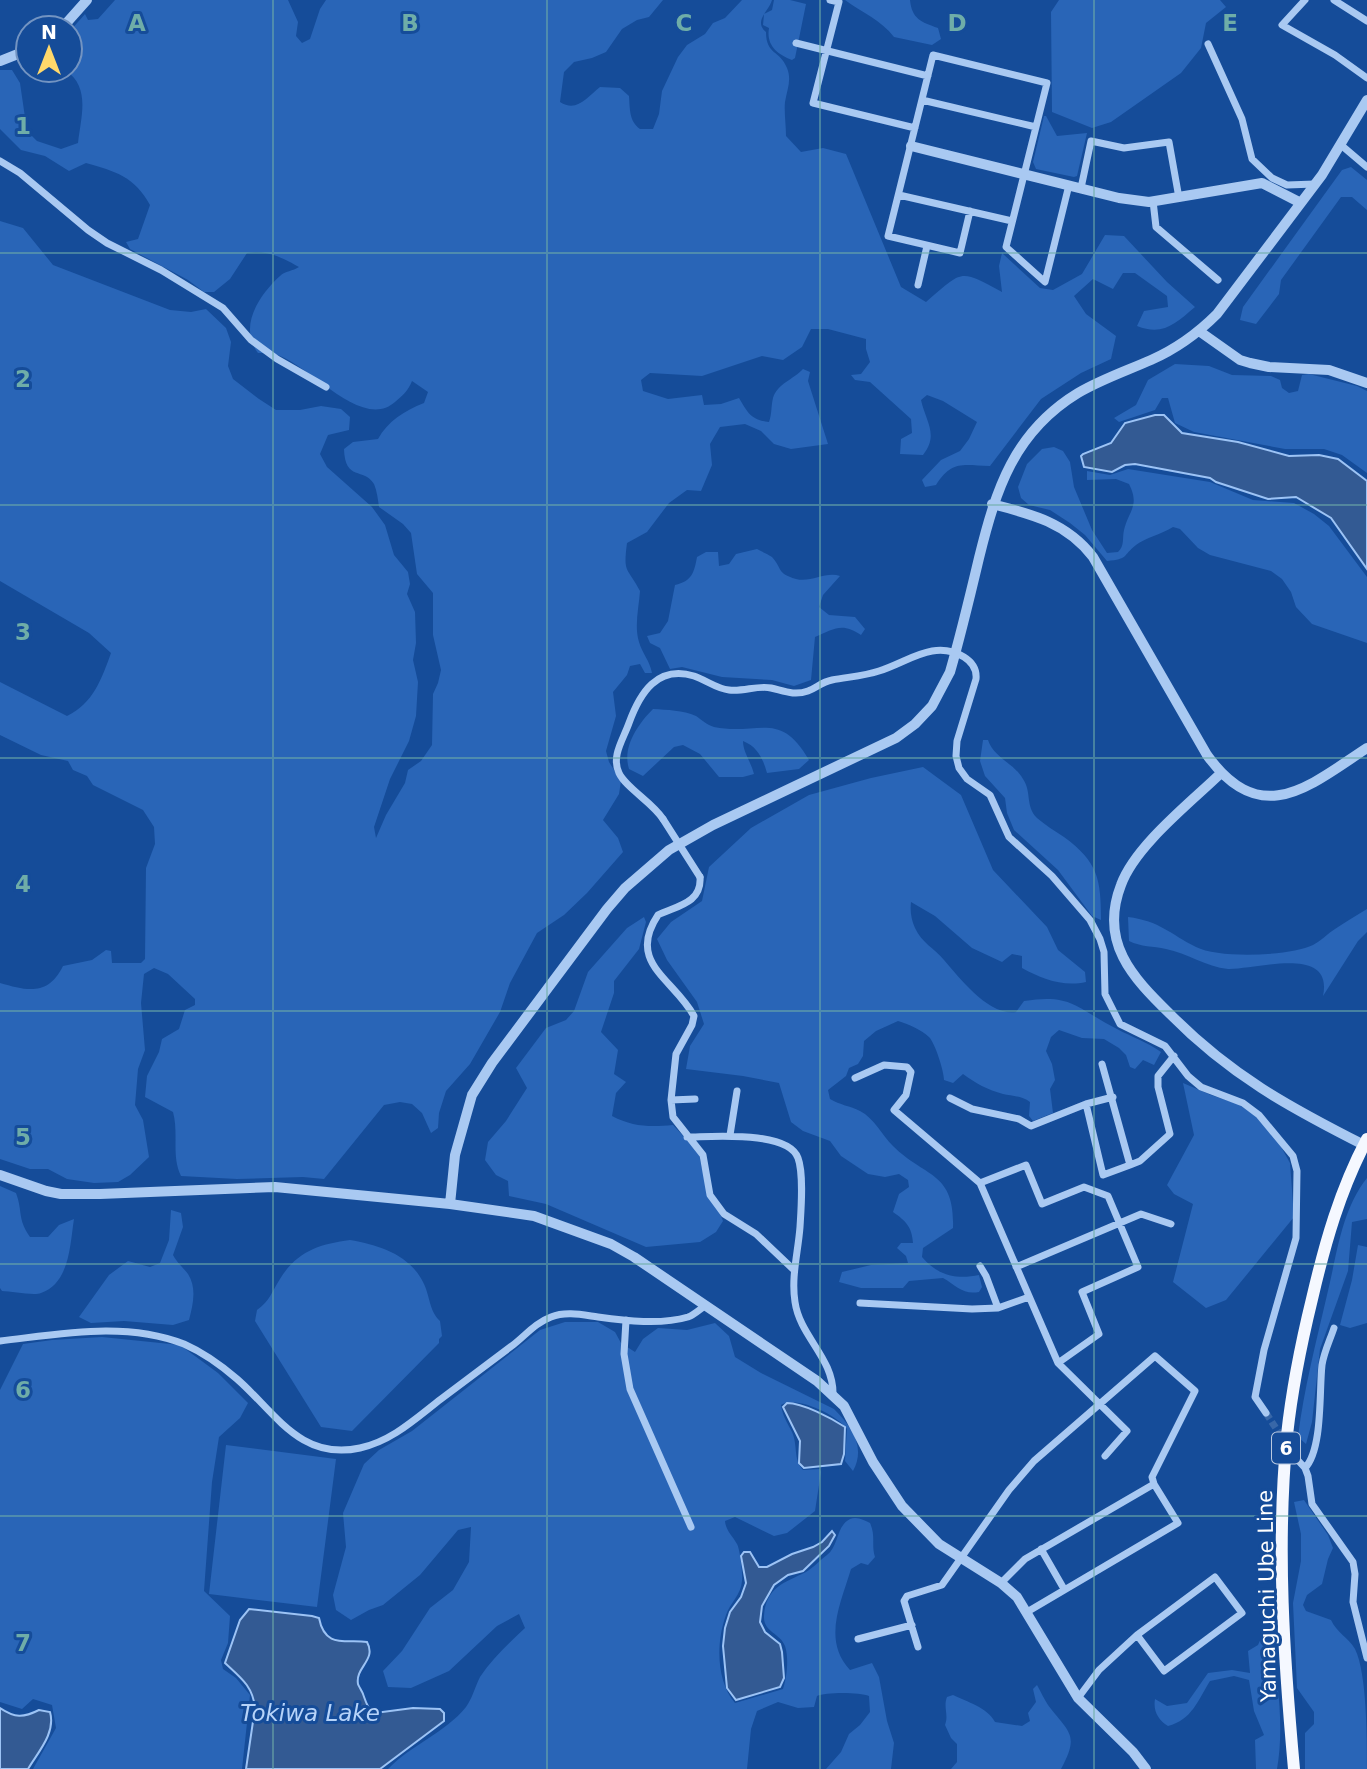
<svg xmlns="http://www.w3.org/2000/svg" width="1367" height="1769" viewBox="0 0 1367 1769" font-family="'DejaVu Sans',sans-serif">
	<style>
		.green { fill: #2965b7 }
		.water { fill: #335a93; stroke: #9cc3f5; stroke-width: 2 }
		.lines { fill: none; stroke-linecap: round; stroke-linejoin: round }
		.minor-tunnel { stroke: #3867a8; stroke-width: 7; stroke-dasharray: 7 3.5; stroke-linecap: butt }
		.minor { stroke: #a9c9f2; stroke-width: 7 }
		.tertiary { stroke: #a9c9f2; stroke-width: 10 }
		.primary { stroke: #f5f8ff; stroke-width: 12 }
		.minor-bridge { stroke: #a9c9f2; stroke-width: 7 }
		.grid { fill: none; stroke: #6fada8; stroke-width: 2; stroke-opacity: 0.55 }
		.labels { text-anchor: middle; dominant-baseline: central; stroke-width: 6; stroke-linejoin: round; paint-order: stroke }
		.shield { fill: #154c99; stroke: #b9c9e0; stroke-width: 2 }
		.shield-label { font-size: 19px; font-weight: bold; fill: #fff }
		.street-label { font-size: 21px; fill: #fff; stroke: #154c99 }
		.water-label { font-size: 23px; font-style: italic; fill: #b6d3f9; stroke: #154c99 }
		.grid-label { font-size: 23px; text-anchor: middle; font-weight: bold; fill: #6fada8; stroke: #154c99; stroke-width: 6; stroke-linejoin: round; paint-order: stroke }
	</style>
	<rect width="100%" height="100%" fill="#154c99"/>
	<path class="green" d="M115,0h173l10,22 -2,14 6,7 8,-4 10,-30 6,-9h337l-14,17 -12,3 -15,9 -16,23 -14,6 -18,4 -10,10 -4,30c17,11 27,-5 40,-15l20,1 9,8c1,13 0,25 11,33h13l6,-15 3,-23 16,-34 9,-12 18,-11 8,-11 12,-5 17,-18h30c-3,11 -19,21 -6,32 0,23 14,18 21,36 5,12 0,22 -2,34 -1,10 1,23 1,34l15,16 22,-4 23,6 55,133 25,15c37,-31 32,-34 76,-10l-3,-26 3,-13 38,35 13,2 29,-16 23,-39 19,1 43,46 28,25c-20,17 -32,29 -58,19l7,-15 24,-4 -1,-11 -32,-23h-12l-10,16 -20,-10 -19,17 12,18 30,22 -5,23 -30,14 -40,26 -51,67c-28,-1 -38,-6 -54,19l-11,2 -3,-7 19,-20 19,-9 9,-12 8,-17 -34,-21 -16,-6 -6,5c5,22 18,35 2,55l-23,-1 1,-15 11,-6 -1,-14 -41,-37 -15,-2 -4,-5 10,-1 9,-12 -4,-13v-10l-38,-10h-17l-9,18 -19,13 -21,-4 -60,20 -52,-3 -9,7 2,11 25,8 34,-4 2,10 17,-1 18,-6c9,15 12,22 30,24 3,-8 2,-16 4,-24 4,-14 21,-19 30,-29l7,3 -2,9 20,63 -37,5 -17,-5 -13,-13 -16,-7 -25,3 -10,17 2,21 -11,26 -14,-1 -18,13 -22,29 -20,11c-4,31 0,23 13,48 -1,16 -6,35 -1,51 3,11 11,19 13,31h-7l-5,-9 -10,2 -3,9 -14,17 3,24 -10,35 3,11 12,19 -2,13 -16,26 15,18 5,14 -36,41 -23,22 -27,18 -27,50 -10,29 -30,52 -24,27 -7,22 -1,15 -7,5 -9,-20 -10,-9 -12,-2 -16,3 -60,74 -21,-2 -66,2 -56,-3c-10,-20 -2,-42 -8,-64l-28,-15 2,-21 12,-24 3,-13 17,-10 6,-19 10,-5v-6l-27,-25 -14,-6 -10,6 -3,29 4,47 -7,19 -3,36 8,15 6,37 -19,18 -12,7 -24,1 -27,-4 -19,-10h-18l-30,-10v-176c28,8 48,13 63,-17l29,-6 14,-10 5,1 1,12h29l4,-4 1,-91 9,-24 -1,-17 -11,-17 -50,-25 -6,-9 -14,-6 -5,-9 -27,-6 -41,-20v-53l67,34c26,-12 35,-38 44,-63l-22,-20 -89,-52v-360l23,7 30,37 117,45 21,2 15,-3 20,19 5,14 -3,24 5,13 26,20 17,11h24l21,-4 20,3 9,8 -1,13 -21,5 -8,19 7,13 45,40 13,18 9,30 14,17 2,12 -3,10 8,18 1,31 -3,17 5,22 -2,34 -7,25 -19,38 -16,48 2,11 10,-23 19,-32 3,-13 13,-9 11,-16 1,-51 5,-11 3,-13 -8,-35v-42l-16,-19 -6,-41 -8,-9 -24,-17c-1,-7 -2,-16 -5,-23 -10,-17 -29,-2 -30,-35l9,-7 25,-3c10,-18 26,-28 46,-36l4,-11 -16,-11c-4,10 -9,14 -17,21 -34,30 -87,-40 -121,-48 -5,-1 -11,-1 -16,-1 -20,-26 1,-58 22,-77 5,-5 13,-5 19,-9 -18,-10 -31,-17 -52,-14l-17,26 -16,13h-10l-16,-12 -58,-31 -4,-7 12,-3 12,-34c-15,-28 -35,-34 -64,-42l-17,8 -24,-15 -24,-6 -21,-21v-59h12l8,13 7,48 10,10 24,8 17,-6c3,-27 13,-56 -13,-73h5v-39l15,-17 3,6 10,-1z
		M774,0h16l16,4 -11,54 -3,2c-15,-6 -26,-15 -23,-32l-6,-3 1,-11 8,-4z
		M845,0h65c2,19 11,22 28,28l3,11 -9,6 -38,-8c-13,-17 -31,-24 -49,-37z
		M1059,0h161l6,7 -20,16 -5,25 -20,25 -70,49 -19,6 -40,-16 -1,-100z
		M1044,116h2l11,20 30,-3 -10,43 -3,1 -38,-8 -3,-7z
		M1351,167l16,13v30l-15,-13h-11l-60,83 -2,14 -23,30 -16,-4 3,-13 99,-137z
		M1175,364l34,2 23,9 39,1 9,4 2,8 7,5 9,-2 4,-16 7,-1 48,12 10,5v82l-25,-18 -18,-6h-39l-91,-17 -19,-9 -7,-25h-6l-7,12 -36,12 -5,-4 22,-13 12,-25z
		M1054,447l9,4 7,11 4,25 18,43 15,23 11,-1c7,-7 4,-13 6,-22 5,-20 16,-24 5,-46l-13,-5 -29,1v-9l23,4 18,-6 82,13 43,18 41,3 20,11 15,12 38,51v66l-55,-19 -16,-17 -5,-15 -9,-13 -11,-8 -61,-16 -12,-7 -18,-19 -7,-2c-11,7 -28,11 -37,18 -14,11 -7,14 -29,16l-22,-26 -15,-12 -20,-13 -21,-5 -8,-7 -3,-11 9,-23 15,-15z
		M757,549c5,3 11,5 15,8 11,12 4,16 24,22 15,4 30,-8 44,-3l-17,19 -4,12 10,8 26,2 10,12 -4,6c-19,-13 -27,-6 -46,2l-4,43 -17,6 -22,-6 -50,-3 -40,-10 -12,2 -10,-21 -10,-5 -3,-7 13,-3 8,-12 7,-36c17,-4 19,-12 22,-28l9,-5h12l1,14 10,-2 7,-10z
		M653,709c14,1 30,1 43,7 6,4 11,9 18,11 44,9 66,-18 95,33l-10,9 -32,4c-4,-14 -9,-26 -24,-32 0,11 8,21 11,33l-11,3h-24l-19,-23 -17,-9 -9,2 -31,29 -14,-7c-7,-22 9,-45 24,-60z
		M983,740h5c6,18 26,23 35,39 9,13 2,27 14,39 8,7 18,13 27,19 34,25 37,42 37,83l-9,-4 -34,-46 -44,-40 -7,-17 -2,-15 -20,-22 -5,-15z
		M923,767l38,28 32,75 54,57 11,23 27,22 1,10c-23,5 -44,-3 -64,-14v-12l-10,-2 -10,8 -30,-14 -37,-32 -24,-14c-1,9 0,17 4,26 7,15 19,20 29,32 16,18 44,56 72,52l8,-11c49,-8 53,8 93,28 15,8 30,13 44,23l-7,13 -11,-5 -8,9 -5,-2 -4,-12 -7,-7 -15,-9 -22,-1 -23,-8 -8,7 -5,14 6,13 3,16 -5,9 3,24 -20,8 -4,-5 1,-14c-8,-6 -18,-6 -27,-8 -15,-4 -28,-11 -40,-20l-10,9 -9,-3c0,-9 -9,-37 -15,-43 -7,-7 -21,-13 -31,-16l-22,10 -12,10 -1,15 -5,8 -9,4 -3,8 -18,14 2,9c10,6 20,7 30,12 14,7 22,24 33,35 32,32 62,25 60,82l-30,20 -1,9c15,18 34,23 57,18l3,12 -3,5c-16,3 -22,-6 -36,-14l-34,3 -6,7h-42l-22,-6 3,-10 29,-7 37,-2 -2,-7 -9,-8 4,-5h12c-1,-16 -7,-22 -20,-31l6,-18 10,-7 -1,-7 -9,-6 -14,3 -17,-3 -27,-18 -11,-15 -27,-10 -12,-9 -12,-39 -36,-7 -57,-7 4,-23 14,-22 -7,-22 -30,-42 -10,-21 14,-17 31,-21 7,-34 42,-39 58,-33 62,-17z
		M1367,909v23l-9,9 -35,55c11,-52 -68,-26 -95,-27 -22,-2 -41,-16 -62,-20 -13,-3 -25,-2 -37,-8l-1,-24c32,4 42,17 68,30 23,12 94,9 117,-2 8,-4 14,-11 22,-16 10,-7 21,-13 32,-20z
		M644,917l2,5 -7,27 -25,32v12l-13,39 17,18 -4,24 12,8 -10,11 -4,23c21,11 38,11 61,9l26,28 3,16 21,52 -7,11 -16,10 -54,5 -100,-43 -37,-8 -1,-15 -12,-6 -11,-15 3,-18 18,-21 21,-33 -11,-20 30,-40 20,-8 8,-9 14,-39 39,-44z
		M1183,1083l28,12 27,9 18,12 19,20 15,27 4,54 -68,83 -20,8 -33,-26 20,-78 -19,-10 -7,-9 27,-50z
		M1367,1178v41l-15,3 -4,49 -28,78 -8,73 -6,22 -8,-7c6,-49 18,-94 29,-142 10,-40 14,-84 40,-117z
		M0,1186l16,7c7,19 1,25 14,44h18l11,-12 15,-6c-4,25 -4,64 -33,74 -7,3 -30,-2 -39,-2l-2,-3z
		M171,1210l10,3 2,14 -10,28c4,8 10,12 15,19 9,14 5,31 1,46l-16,5 -49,-4 -33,2 -12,-6 30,-42 19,-14 22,6 10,-4 9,-23z
		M350,1240c28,5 59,14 73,42 7,13 6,29 17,39l2,15 -3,3v4l-87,88 -31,-4 -66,-106 2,-11c13,-9 15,-19 23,-31 17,-28 40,-35 70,-39z
		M1358,1245l9,2v76l-17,5 -10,-3 12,-45z
		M565,1322h33l17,10 6,11 14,9 8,-13 15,-11 29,2 28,-7 14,13 6,21 26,16 73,36c18,18 32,38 19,62l-8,-10 2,-32c-10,-14 -51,-34 -66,-24 2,12 6,17 11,27 6,13 1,28 11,38l17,-1 1,3 -6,39 -28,22 -13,3 -39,-19 -10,4c1,10 7,14 12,23 3,5 6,31 5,37 -1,14 -12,22 -16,34 -10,27 -10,66 9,88l48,-14c4,-12 6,-31 2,-43 -5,-13 -22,-14 -21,-30 2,-29 20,-33 42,-44 7,-4 14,-12 21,-17 12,-9 9,-29 23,-36 7,-3 14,1 20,4 6,13 1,22 5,34l-7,8 -7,-2 -10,6c-10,34 -29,71 -1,101l22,-7 7,14 8,44 7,22 -3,26h-65l15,-17 8,-18 11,-9 10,-13 -1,-16c-9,-4 -44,-4 -52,0l-3,11 -16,1 -20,-6 -21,9 -6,18 -4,40h-359c23,-24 57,-36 78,-62 6,-8 9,-20 14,-30 12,-18 29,-34 45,-49l-6,-14 -22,12 -48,45 -38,17 -23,-1 -5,-16 19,-20 28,-43 23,-18 16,-28 2,-35 -13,3 -38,45 -37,30 -14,5 -18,10 -15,-10 -3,-15 13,-48 -3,-34 21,-49 15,-14 33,-19 128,-101z
		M102,1337l78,8 38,28 30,30 -8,15 -21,19 -7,45 -8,109 26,25 -2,27 -7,17 2,9 13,9 14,17 -8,74h-209l23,-41 -4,-23 -19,-6 -11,10 -22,-7v-312l23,-46 29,-4z
		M226,1445l110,14 -19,148 -108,-13z
		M1304,1500l24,35 5,13 -5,11 -6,25 -15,11 -4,10 3,6 25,9c6,13 17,17 24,29 12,24 12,90 12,120h-62v-36l9,-9v-12l-17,-24 -4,-85 8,-42v-27l-7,-32z
		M1262,1636l7,4c10,39 15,90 8,129h-21l-1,-29 9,-5 -10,-24 -5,-31 -15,-4 -24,5c-12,19 -18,39 -42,45 -10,-6 -15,-15 -13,-27l12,7 20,-3 21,-30 24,-3 18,3 -2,-22 10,-6z
		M1037,1685c4,7 7,14 11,20 21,28 32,29 13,64h-110l6,-7v-18l-6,-6 -6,-13c4,-10 -2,-18 2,-28l6,-2c14,7 34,12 42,27l27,4 8,-5 -2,-8 8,-11 -3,-13z"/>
	<path class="water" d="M1155,415h9l18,18 56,9 51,14 30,-1 19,4 29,22v88l-36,-51 -35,-21 -28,2 -52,-17 -6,-4 -75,-14 -10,1 -13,7 -28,-5 -3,-11 2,-2 28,-11 14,-20z
		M787,1403c16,0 44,15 58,24l-1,27 -3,10 -37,4 -5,-5 1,-22 -17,-34z
		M832,1531l3,4 -6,11 -26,25 -15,4 -14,10 -12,21 -2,16 5,10 15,12 2,8 2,26 -4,9 -44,13 -9,-12 -4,-42 2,-18 5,-16 11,-15 5,-14 -5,-27 3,-4h6l9,15h8l25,-13 21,-7 9,-5z
		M249,1609l63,7 7,2c6,31 27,21 48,24 10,18 -12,25 -9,42 0,1 5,9 5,10 3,8 4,14 12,19l38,-5 27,1 4,4v8l-64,48h-134l9,-61c-2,-22 -15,-31 -30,-45l15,-43z
		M0,1708c15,10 23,10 39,2l11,2c6,21 -12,40 -22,57h-28z"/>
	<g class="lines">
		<path class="minor-tunnel" d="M1266,1413l28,43"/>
		<path class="minor" d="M830,0l9,2 -26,101 102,25
			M1305,0l-23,25 53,30 32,23
			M1334,0l33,21
			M796,43l132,33
			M1208,44l34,75 10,40 20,19 15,7 28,-1
			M922,100l114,27
			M1341,145l26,22
			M0,161l20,12 68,57 19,13 54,27 62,38 28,32 26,19 49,28
			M1081,188l10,-47 33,7 45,-6 10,56
			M899,195l113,26
			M1153,201l3,26 62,53
			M970,211l-10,42 -72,-17 45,-181 114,28 -41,164 39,35 24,-97
			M918,285l9,-39
			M663,819c-11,-17 -37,-31 -44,-46 -8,-17 4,-33 10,-50 11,-30 28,-58 65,-47 12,4 23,13 35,14 14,2 29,-5 42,-2 13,3 23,8 37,3 8,-3 14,-9 24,-11 15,-3 32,-4 47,-9 29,-9 55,-32 85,-14 8,5 13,12 12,22l-19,62 -1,15 3,12 8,11 23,16 19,42 43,39 38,44 10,19 4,13 1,42 15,30 45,22 23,30 13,11 42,16 16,12 34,41 4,15 -1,67 -32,112 -9,47 11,16
			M700,877c2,26 -23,29 -42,38 -32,48 16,64 36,101l-2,9 -16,29 -5,46 2,17 30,38 7,40 14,19 32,20 38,36
			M1102,1064l28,101 10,-4 30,-27 -12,-47v-11l16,-20
			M855,1078l29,-13 23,2 4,5 -5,23 -12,15 86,73 78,180 69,68 -22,25
			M950,1098l22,11 47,10 12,7 55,-22 27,-7
			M671,1100l24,-1
			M1086,1104l17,71 27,-10
			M730,1135l7,-44
			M687,1137c24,0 101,-7 111,21 6,16 3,52 2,69 -2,26 -9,50 -5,75 5,35 39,56 38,93
			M980,1183l46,-18 16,39 42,-17 24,9 30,71 -56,25 17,42 -41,29
			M980,1266l6,10 12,32
			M1016,1267l125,-53 30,10
			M860,1303l112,6 26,-1 31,-11
			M626,1320l-2,34 6,35 61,138
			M0,1341c61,-7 125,-20 184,3 18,8 38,22 53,35 38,33 63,82 123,69 32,-7 55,-29 81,-49 24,-18 48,-36 72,-54 13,-10 22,-22 38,-28 15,-6 32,-2 47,0 28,4 63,8 90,0 6,-2 12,-8 18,-12
			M1294,1456l11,12 3,8 4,28 41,58 2,12 -2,28 14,56
			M1305,1468c18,-19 14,-77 17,-103 2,-13 8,-25 12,-37
			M1041,1549l23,40
			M1215,1577l27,36 -78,58 -27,-36z
			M1001,1583l24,-24 129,-75
			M858,1639l54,-14
			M918,1647l-14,-46 3,-5 35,-11 67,-95 25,-29 121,-105 40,35 -43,86 2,7 24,39 -151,89
			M1078,1698l21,-28 38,-35"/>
		<path class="tertiary" d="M62,28l25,-28
			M0,61l28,-11
			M911,146l208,52 30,4 113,-19 39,20
			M1199,331l41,29 10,3 19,4 60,3 38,13
			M992,504c40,10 75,19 101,53l114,198c54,75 102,31 160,-7
			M1220,774c-30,29 -85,72 -99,111 -22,57 11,92 49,129 60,61 119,93 194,131
			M0,1175l46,16 15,3h39l175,-7 175,17 84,12 77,28 23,13 183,124 27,25 29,56 29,44 37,38 62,39 16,14 61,101 55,54 13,17
			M450,1204l5,-49 17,-60 20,-32 115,-154 18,-21 44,-38 44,-25 183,-87 19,-14 17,-18 18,-34c11,-38 20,-76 29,-114 17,-69 35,-126 99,-165 24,-14 48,-22 73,-33 25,-11 47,-27 66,-46l105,-139 45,-75"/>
		<path class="primary" d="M1294,1769c-10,-110 -18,-223 -7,-334 5,-46 14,-91 25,-136 13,-56 28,-109 55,-160"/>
		<path class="minor-bridge" d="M663,819l37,58"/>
	</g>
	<path class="grid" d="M273,0v1769M547,0v1769M820,0v1769M1094,0v1769M0,253h1367M0,505h1367M0,758h1367M0,1011h1367M0,1264h1367M0,1516h1367"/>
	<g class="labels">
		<rect class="shield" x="1272" y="1432.5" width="28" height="31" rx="5"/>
		<g class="shield-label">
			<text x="1286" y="1448">6</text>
		</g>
		<g class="street-label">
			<text transform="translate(1267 1596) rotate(-91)">Yamaguchi Ube Line</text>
		</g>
		<g class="water-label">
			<text x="310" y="1713">Tokiwa Lake</text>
		</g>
	</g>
	<g class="grid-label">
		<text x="137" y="31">A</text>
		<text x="410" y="31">B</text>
		<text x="684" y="31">C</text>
		<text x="957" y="31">D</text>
		<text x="1230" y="31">E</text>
		<text x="23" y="134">1</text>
		<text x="23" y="387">2</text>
		<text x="23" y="640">3</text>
		<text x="23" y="892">4</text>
		<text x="23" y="1145">5</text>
		<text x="23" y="1398">6</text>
		<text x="23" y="1651">7</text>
	</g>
	<g transform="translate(49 49)"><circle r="33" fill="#154c99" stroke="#7394c2" stroke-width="2"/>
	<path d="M0-5L12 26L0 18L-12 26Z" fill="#ffd86b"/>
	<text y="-10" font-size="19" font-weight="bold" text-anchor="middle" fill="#ffffff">N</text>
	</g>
</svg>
